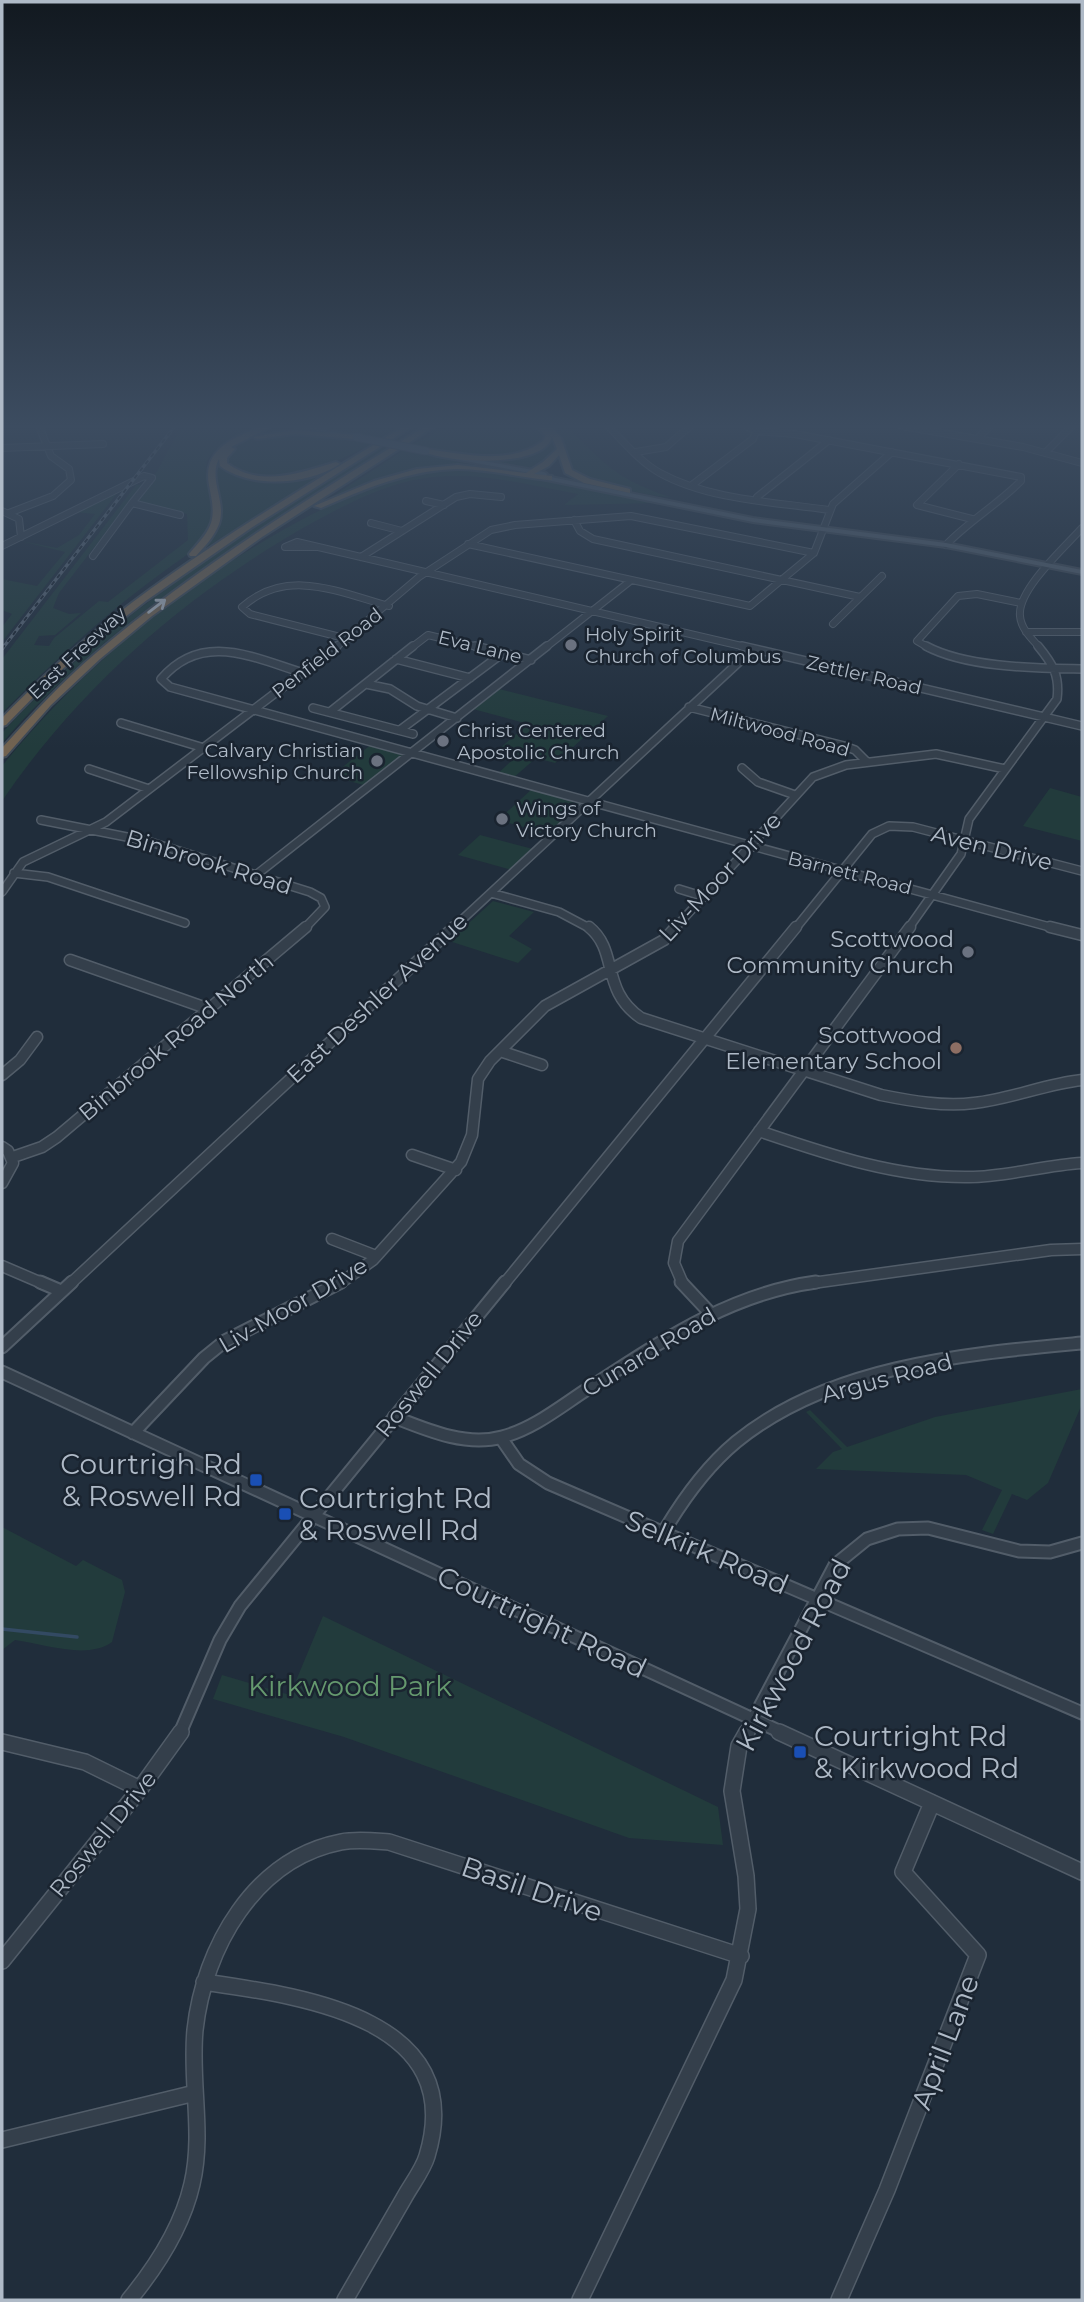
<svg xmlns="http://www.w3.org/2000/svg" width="1084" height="2302" viewBox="0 0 1084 2302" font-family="Montserrat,sans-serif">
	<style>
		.green { fill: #223b3c }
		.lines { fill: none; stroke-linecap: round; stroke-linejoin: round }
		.stream { stroke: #334a63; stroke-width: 3.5 }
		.minor-far4-casing { stroke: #525d69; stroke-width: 8 }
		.minor-far3-casing { stroke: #525d69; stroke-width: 10 }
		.minor-far2-casing { stroke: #525d69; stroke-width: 13 }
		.minor-far1-casing { stroke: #525d69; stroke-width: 15 }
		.minor-casing { stroke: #525d69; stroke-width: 18 }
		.major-casing { stroke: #3e4854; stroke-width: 4 }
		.highway-casing { stroke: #3f4a56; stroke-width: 4 }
		.minor-far4 { stroke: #343f4b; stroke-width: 6 }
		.minor-far3 { stroke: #343f4b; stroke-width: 7 }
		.minor-far2 { stroke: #343f4b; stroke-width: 10 }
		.minor-far1 { stroke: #343f4b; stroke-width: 11 }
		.minor { stroke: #343f4b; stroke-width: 15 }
		.major { fill: #525e6b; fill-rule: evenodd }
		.highway { fill: #726351; fill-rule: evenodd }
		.rail-casing { stroke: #566372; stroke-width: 3.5 }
		.rail { stroke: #1a2430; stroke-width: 2; stroke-dasharray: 4.5; stroke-linecap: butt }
		.major-bridge-casing { stroke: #3e4854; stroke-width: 9; stroke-linecap: butt }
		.major-bridge { stroke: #525e6b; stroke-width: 7 }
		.oneway { stroke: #a9b1bb }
		.worship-dot { fill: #6b7280; stroke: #1a2430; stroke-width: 2.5 }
		.education-dot { fill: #8d6e63; stroke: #1a2430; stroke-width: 2.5 }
		.transit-dot { fill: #1a4fb4; stroke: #1a2430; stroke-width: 2.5 }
		.labels { text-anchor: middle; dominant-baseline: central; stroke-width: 5; stroke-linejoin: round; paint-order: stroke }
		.far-poi-label { font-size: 19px; fill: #afbac7; stroke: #1a2430; text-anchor: start }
		.far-street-label { font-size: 19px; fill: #afbac7; stroke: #1a2430 }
		.street-label { font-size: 23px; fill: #afbac7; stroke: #1a2430 }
		.poi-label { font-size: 23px; fill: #afbac7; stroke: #1a2430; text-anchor: end }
		.near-poi-label { font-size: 28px; fill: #afbac7; stroke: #1a2430; text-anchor: start }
		.near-street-label { font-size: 28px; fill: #afbac7; stroke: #1a2430 }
		.near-park-label { font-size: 28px; fill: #65996e; stroke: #1a2430 }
	</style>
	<rect width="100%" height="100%" fill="#202d3b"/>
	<path class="green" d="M183,426h61c-3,17 -31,18 -37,36 -6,20 12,42 5,63 -6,19 -30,33 -45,44 -60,43 -113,92 -165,144v-54l134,-174h6l-83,108 -6,15 16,6 12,-1 -26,22 -16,1 -5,9 15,1 5,-8 45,-37 9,1 80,-62 -1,-26 -50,-12c19,-24 29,-51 46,-76z
		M317,426h82l-21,13z
		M449,426h86l10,9 -1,7c-45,23 -85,13 -133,3z
		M552,426h14c39,38 50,53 104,71 -18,0 -93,-16 -102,-32 -7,-14 -4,-26 -16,-39z
		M296,433l75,11c-32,18 -115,56 -144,17 4,-25 50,-26 69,-28z
		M552,437l5,9 -2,7 -20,16 -54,-10c20,-2 62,1 71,-22z
		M384,446l6,1c-140,90 -278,170 -388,296v-10c112,-122 243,-199 382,-287z
		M404,450l78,17 -75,4 -80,29z
		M218,457l12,15 48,7 57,-12 -133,83c40,-39 4,-53 16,-93z
		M440,469l56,3 166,31 -98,2 14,-11c-52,-10 -105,-24 -158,-15 -37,6 -75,26 -108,44 -122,68 -232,163 -310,278v-35c65,-80 139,-145 225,-202 68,-44 133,-79 213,-95z
		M121,488l-119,154v-15l10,-13 -10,-4v-31l35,7 28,-34 -44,-11 36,7 22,-13 16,-21 -21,-2z
		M499,689l109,27 -53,47 -19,-5 -24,21 -16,-4 23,-21 -19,-6 28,-24 -55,-15z
		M372,744l34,11 -39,31 -36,-10z
		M1050,788l32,9v44l-59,-15z
		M532,789l45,12 2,5 -30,28 -51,-14z
		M480,835l53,14 -21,21 -54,-15z
		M493,901l41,11 -25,24 23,13 -14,14 -69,-22z
		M1082,1389v15l-34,79 -21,17 -15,-6 -19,40 -11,-4 20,-40 -36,-15 -150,-6 17,-17 9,-3 -36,-37 4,-2 37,37 88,-30z
		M2,1527l74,39 7,-6 39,20 3,12 -13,50c-25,18 -67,2 -97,-2l-13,10z
		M323,1616l395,191 5,38 -94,-7 -285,-101 -131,-38 9,-24 68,20z"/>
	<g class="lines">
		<path class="stream" d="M2,1629l75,8"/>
		<g class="minor-far4-casing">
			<path id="minor-far4" d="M608,426c16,16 32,36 52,47 49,27 115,29 169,37
				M746,426l10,5 39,3 226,43v4c-24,24 -52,40 -75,64
				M902,426l121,21 59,16
				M977,439l13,-13
				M2,448l101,-4
				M636,452l30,-5 24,-21
				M1045,453l27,-27
				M959,464l-42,41 55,14
				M692,485l61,-46 3,-8
				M757,497l72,-57
				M426,501l18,4
				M2,511l17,8 2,18
				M9,513l44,-17 18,-16 -2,-11 -18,-13 -12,-30
				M574,520l6,11 13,8 267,58
				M371,523l31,8
				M468,544l282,62 64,-53 19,-49 59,-52
				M2,546l142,-70 8,2 -20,25 48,12
				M318,547h-33l12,-5 453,106
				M93,556l39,-53
				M361,557l95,-60 14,-3 31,3
				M833,624l49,-48
				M1026,632h56
				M348,639l-98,-25 -8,-7c45,-40 96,-15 147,-1
				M335,648l84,-71 72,-47 24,-5 116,-9 183,37
				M411,648l17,-13 54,13
				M545,648l84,-66
				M929,648l-12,-7 41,-45 19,-2 44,9
				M1040,648c-8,-9 -19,-19 -20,-32 -3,-26 45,-69 62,-88"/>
		</g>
		<g class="minor-far3-casing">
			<path id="minor-far3" d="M475,646l56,14
				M742,646l340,80
				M926,646c41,22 110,22 156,23
				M396,659l74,19
				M303,673c-51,-16 -101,-42 -142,6l9,8 887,242
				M366,684l24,5 27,17 40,12
				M689,707l155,39 11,4 12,12
				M313,708l100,26
				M330,712l83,-66
				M121,723l83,25
				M400,730l103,-77
				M742,768l16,14 37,13
				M89,769l60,20
				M41,820l106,21 163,51 11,6 4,9 -21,22
				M14,873l34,4 137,46
				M256,875l291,-229
				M679,889l26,8
				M2,892l21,-30 83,-40 231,-176
				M491,893l68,19 32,17
				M452,929l301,-280
				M674,929l139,-152 33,-12 90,-11 69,15
				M795,929l77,-95 17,-8 24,1 169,44
				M908,929l53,-75 8,-35 88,-120c3,-23 -4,-35 -19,-53"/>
		</g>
		<g class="minor-far2-casing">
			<path id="minor-far2" d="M589,927c30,24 11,63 52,91l240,77c30,6 63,12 93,8 37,-4 71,-19 108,-23
				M1050,927l32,8
				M70,960l139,49
				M500,1051l42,14
				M2,1075l18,-15 17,-23
				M759,1131c68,23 137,47 210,46 38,0 75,-12 113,-14
				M2,1147l6,4 5,12 -11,20
				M412,1155l44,15
				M13,1157l29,-10 15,-10 249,-210
				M332,1239l44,17
				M2,1266l42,18
				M70,1284l384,-357
				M339,1284l34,-24 88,-98 11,-27 6,-56 12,-18 55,-55 119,-66 12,-13
				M504,1284l292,-357
				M683,1284l-9,-21 4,-22 232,-314
				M805,1284l246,-34 31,-1"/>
		</g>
		<g class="minor-far1-casing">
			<path id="minor-far1" d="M40,1282l21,9
				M681,1282l29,31
				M2,1347l70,-65
				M2,1372l781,361
				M394,1417c33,13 72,30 108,20 31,-8 58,-30 84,-47 73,-47 142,-96 230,-108
				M133,1433l71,-75 21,-17 116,-59
				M501,1438l18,26 29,19 534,230
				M663,1533c20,-34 43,-66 73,-91 94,-77 230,-88 346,-99
				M180,1733l40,-93 20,-34 265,-324
				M746,1733l89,-168 32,-26 31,-10 30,-1 91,23 31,1 32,-9"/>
		</g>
		<g class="minor-casing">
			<path id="minor" d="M779,1732l303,140
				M2,1742l83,20 55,27
				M2,1961l138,-172 41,-57
				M204,1982c96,14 265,35 223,174 -4,14 -16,29 -23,42 -20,34 -39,68 -59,102
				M2,2140l193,-47
				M129,2300c28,-34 53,-72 63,-116 12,-51 -2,-102 3,-154 9,-82 59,-171 146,-188 16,-3 33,-1 48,0l352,114
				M580,2300l154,-320 14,-71 -2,-33 -14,-85 7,-45 8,-14
				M839,2300l48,-110 91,-235 -75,-83 29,-69"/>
		</g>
		<g class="major-casing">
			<path id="major" d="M298,426h12l45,11 -3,2z
				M451,455l93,17 3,2 -1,2 207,42 193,25 136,27v4l-136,-27 -193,-25 -216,-44 -3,-2 1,-2 -86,-16 -1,-1z"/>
		</g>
		<g class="highway-casing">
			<path id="highway" d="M262,426h10l-41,21 4,2 -8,9v5c33,25 73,10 109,-1l4,2c-32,21 -89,25 -120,2l-1,-7c-11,20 8,43 0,65 -5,13 -14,22 -23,32h-6l-1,-2c8,-10 18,-19 22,-31 4,-13 0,-26 -2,-38 -7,-37 26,-47 53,-59z
				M404,426h9l-162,102 -104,72 -50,39 -47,41 -44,45 -4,1v-8c29,-30 58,-58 90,-84 97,-79 206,-142 312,-208z
				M426,426h9l-173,111 -110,79 -52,43 -49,46 -45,51 -4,1v-9c30,-33 60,-66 94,-95 102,-87 216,-157 330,-227z
				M535,426h16l10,12 11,32 18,9 40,10v4l-46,-10 -19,-10 -6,-18 -10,11 -15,8 18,2v4h-3c-31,-3 -61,-11 -92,-11 -48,1 -93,20 -136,39l-7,-2 60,-25 43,-12 41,-4 68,8 17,-11 14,-13 -5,-12c-9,32 -107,26 -130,14l4,-2c39,5 85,17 118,-9l1,-5z
				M295,430l61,5 4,2 -4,2 -61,-5 -38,5 -4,-2z"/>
		</g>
		<use href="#minor-far4" class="minor-far4"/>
		<use href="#minor-far3" class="minor-far3"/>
		<use href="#minor-far2" class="minor-far2"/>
		<use href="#minor-far1" class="minor-far1"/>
		<use href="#minor" class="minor"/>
		<use href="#major" class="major"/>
		<use href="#highway" class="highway"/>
		<g class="rail-casing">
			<path id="rail" d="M2,649l173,-223"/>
		</g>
		<use href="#rail" class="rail"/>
		<g class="major-bridge-casing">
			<path id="major-bridge" d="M356,437l70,14"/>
		</g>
		<use href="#major-bridge" class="major-bridge"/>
	</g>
	<defs><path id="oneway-shaft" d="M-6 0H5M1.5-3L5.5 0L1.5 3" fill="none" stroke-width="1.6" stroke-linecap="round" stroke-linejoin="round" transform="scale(1.75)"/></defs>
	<use class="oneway" href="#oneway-shaft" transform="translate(157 606) rotate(-37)"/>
	<linearGradient id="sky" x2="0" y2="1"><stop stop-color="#121920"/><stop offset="0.57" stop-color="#3c4c60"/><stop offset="1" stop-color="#3c4c60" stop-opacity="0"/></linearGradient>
	<rect width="1084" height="748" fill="url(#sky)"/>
	<g class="worship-dot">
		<circle cx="571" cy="645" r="7"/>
		<circle cx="443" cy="741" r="7"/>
		<circle cx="377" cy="761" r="7"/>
		<circle cx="502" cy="819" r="7"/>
		<circle cx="968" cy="952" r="7"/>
	</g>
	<circle class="education-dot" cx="956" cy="1048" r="7"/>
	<g class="transit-dot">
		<rect x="249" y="1473" width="14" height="14" rx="3.5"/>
		<rect x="278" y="1507" width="14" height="14" rx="3.5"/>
		<rect x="793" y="1745" width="14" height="14" rx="3.5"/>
	</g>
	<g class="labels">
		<g class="far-poi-label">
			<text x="585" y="634">Holy Spirit<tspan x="585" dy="22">Church of Columbus</tspan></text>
			<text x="457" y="730">Christ Centered<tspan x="457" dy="22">Apostolic Church</tspan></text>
			<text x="363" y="750" text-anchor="end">Calvary Christian<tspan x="363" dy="22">Fellowship Church</tspan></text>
			<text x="516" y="808">Wings of<tspan x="516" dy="22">Victory Church</tspan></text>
		</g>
		<g class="far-street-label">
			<text transform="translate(480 647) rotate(14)">Eva Lane</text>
			<text transform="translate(77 653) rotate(-43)">East Freeway</text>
			<text transform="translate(327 653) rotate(-38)">Penfield Road</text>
			<text transform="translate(864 675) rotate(13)">Zettler Road</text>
			<text transform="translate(780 732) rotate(15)">Miltwood Road</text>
			<text transform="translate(850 873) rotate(14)">Barnett Road</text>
		</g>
		<g class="street-label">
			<text transform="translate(992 848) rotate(14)">Aven Drive</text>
			<text transform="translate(209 862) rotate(17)">Binbrook Road</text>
			<text transform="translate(720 877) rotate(-47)">Liv-Moor Drive</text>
			<text transform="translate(377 998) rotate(-43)">East Deshler Avenue</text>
			<text transform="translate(176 1037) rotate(-40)">Binbrook Road North</text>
			<text transform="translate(293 1305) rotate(-30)">Liv-Moor Drive</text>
			<text transform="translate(649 1352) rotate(-31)">Cunard Road</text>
			<text transform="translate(429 1374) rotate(-51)">Roswell Drive</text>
			<text transform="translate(887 1378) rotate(-15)">Argus Road</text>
			<text transform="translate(103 1834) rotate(-51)">Roswell Drive</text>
		</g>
		<g class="poi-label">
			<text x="954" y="939">Scottwood<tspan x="954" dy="26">Community Church</tspan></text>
			<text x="942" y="1035">Scottwood<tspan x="942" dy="26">Elementary School</tspan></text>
		</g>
		<g class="near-poi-label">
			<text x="242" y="1464" text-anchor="end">Courtrigh Rd<tspan x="242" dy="32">&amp; Roswell Rd</tspan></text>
			<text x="299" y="1498">Courtright Rd<tspan x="299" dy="32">&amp; Roswell Rd</tspan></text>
			<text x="814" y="1736">Courtright Rd<tspan x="814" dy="32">&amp; Kirkwood Rd</tspan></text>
		</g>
		<g class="near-street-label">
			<text transform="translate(707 1552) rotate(23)">Selkirk Road</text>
			<text transform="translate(542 1622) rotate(25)">Courtright Road</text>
			<text transform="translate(793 1655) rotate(-62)">Kirkwood Road</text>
			<text transform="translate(532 1889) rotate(19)">Basil Drive</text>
			<text transform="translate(945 2042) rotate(-69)">April Lane</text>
		</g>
		<g class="near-park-label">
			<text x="350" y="1686">Kirkwood Park</text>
		</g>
	</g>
	<rect width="1084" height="2302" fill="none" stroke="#afbac7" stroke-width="7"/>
</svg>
